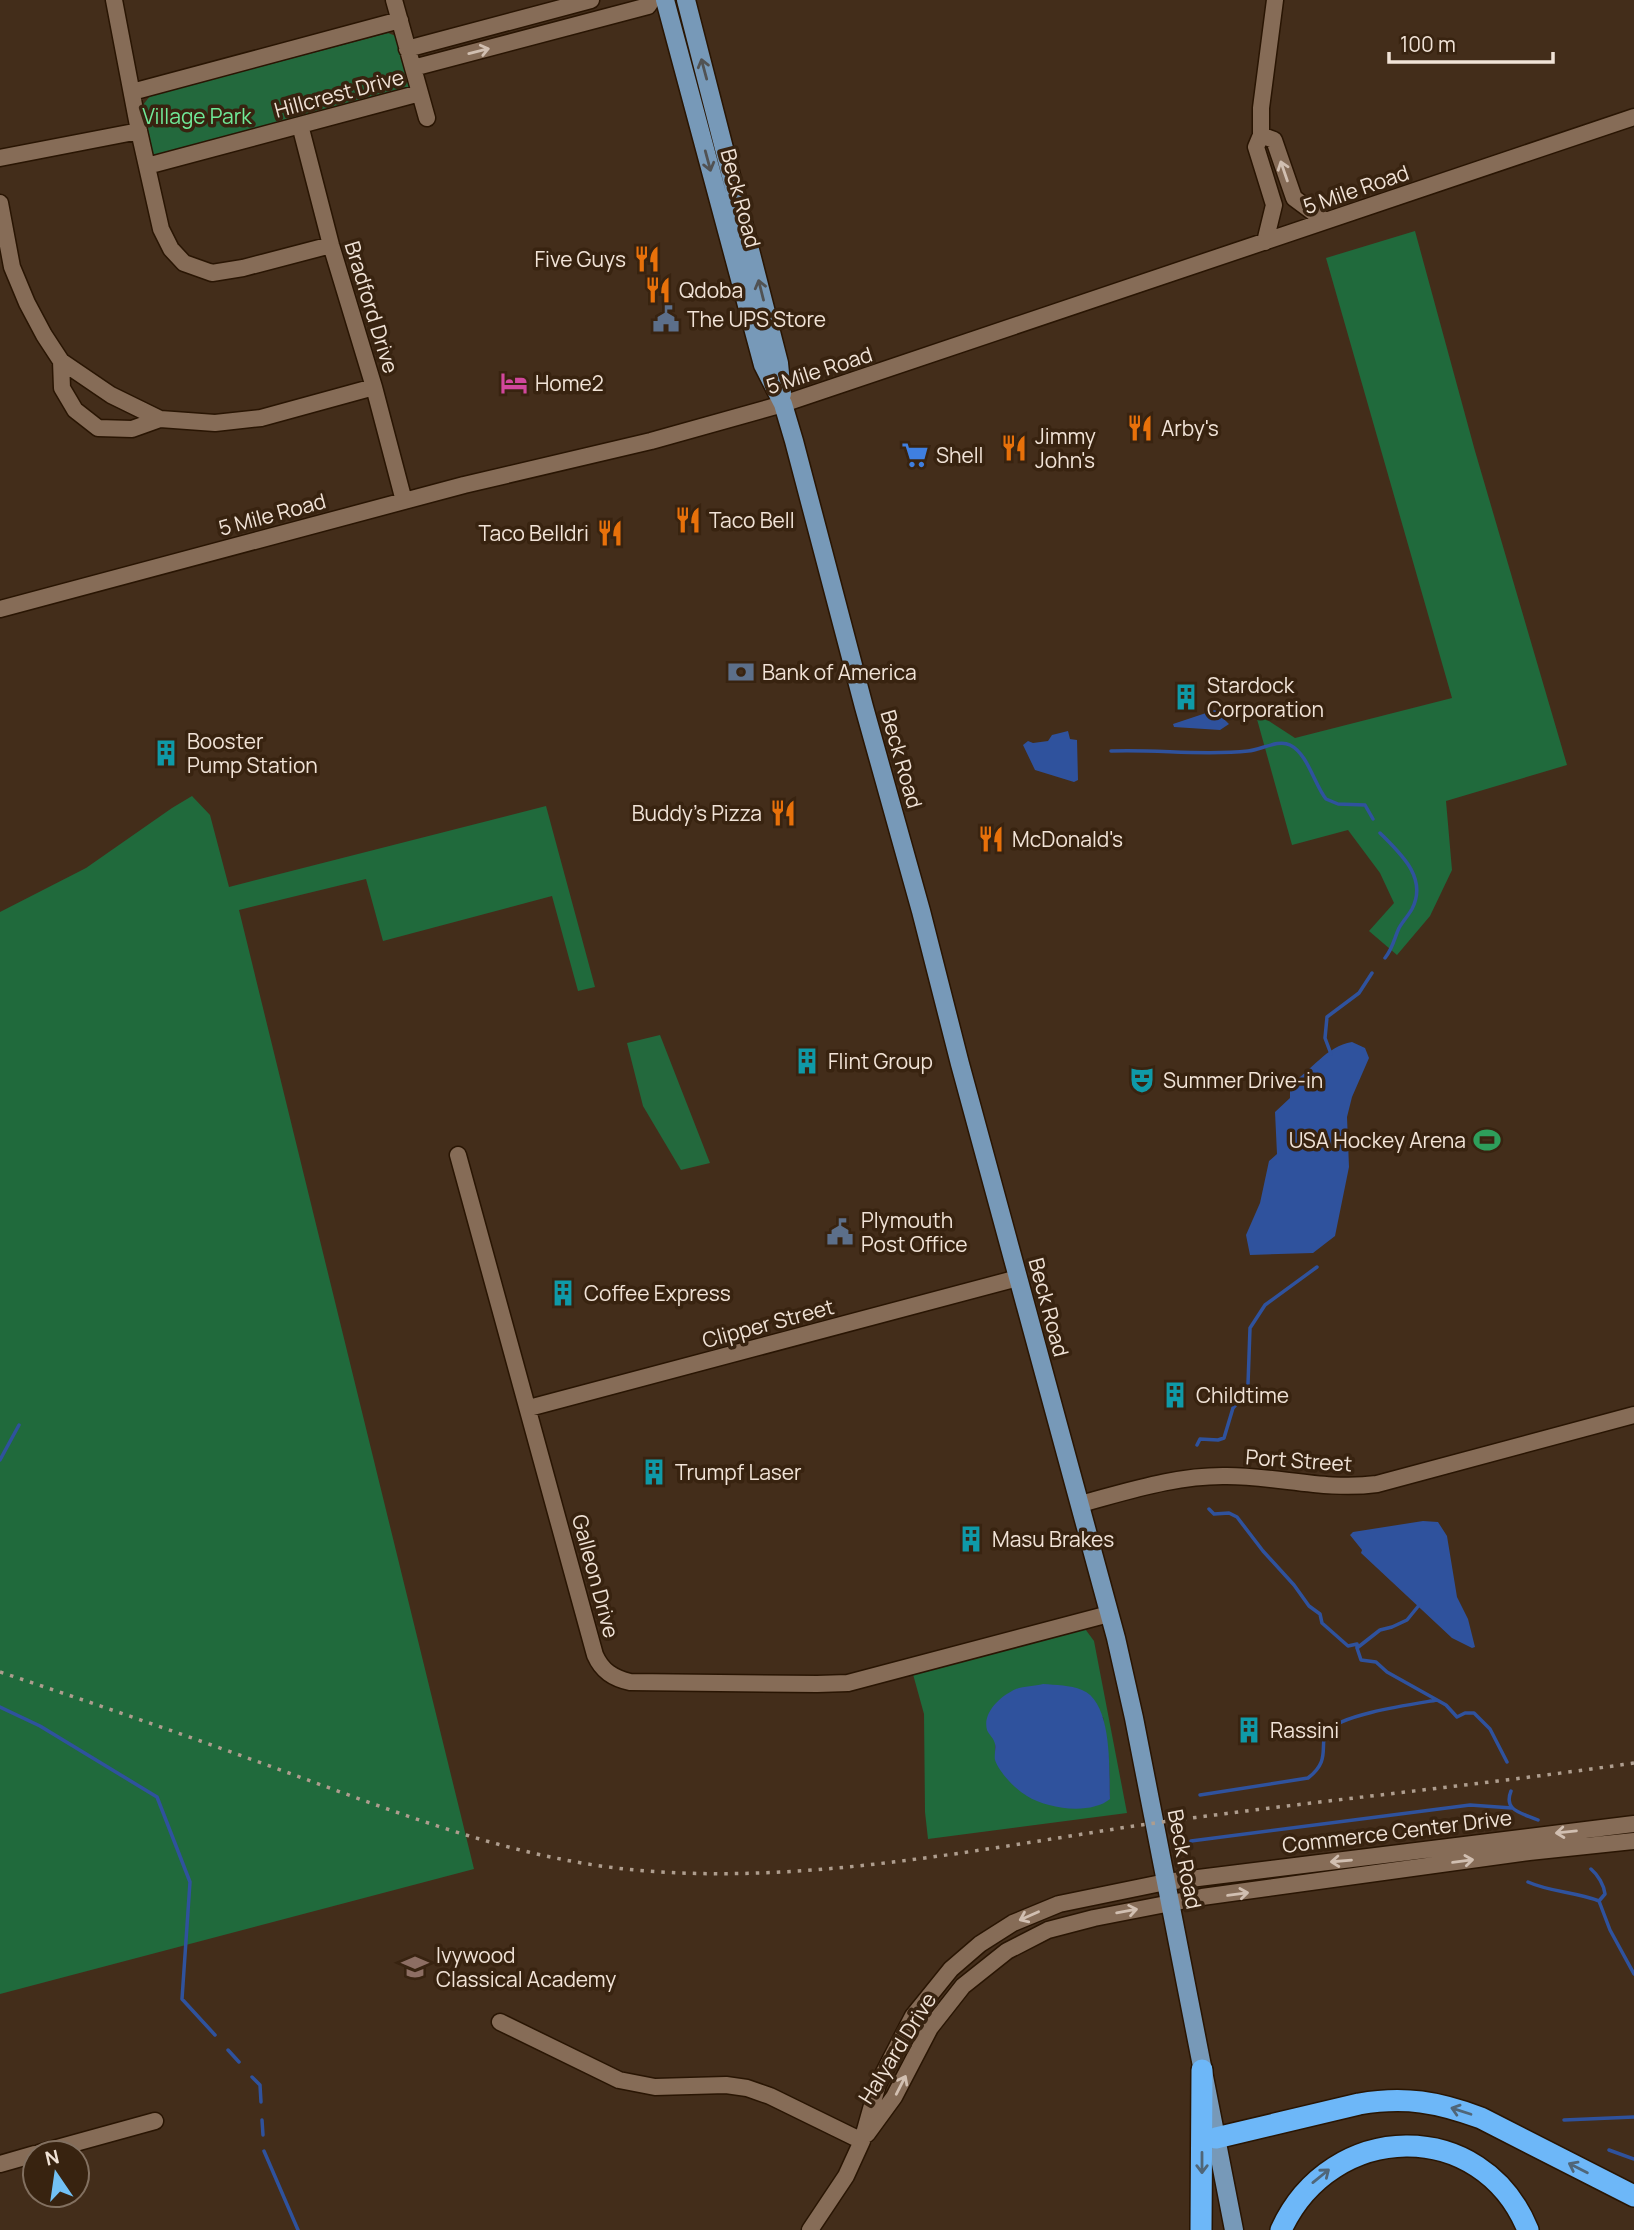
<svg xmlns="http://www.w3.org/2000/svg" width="1634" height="2230" viewBox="0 0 1634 2230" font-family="Manrope,sans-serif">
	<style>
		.green { fill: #23693d }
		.forest { fill: #206a3c; fill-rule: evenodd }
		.water { fill: #2f529d }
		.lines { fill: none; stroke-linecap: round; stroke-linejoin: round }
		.stream { stroke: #2f529d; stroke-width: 3.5 }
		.minor-casing { stroke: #291503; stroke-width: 19 }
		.major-casing { stroke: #291503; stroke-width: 21 }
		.highway-casing { stroke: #291503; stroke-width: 24 }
		.minor { stroke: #866c57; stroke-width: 16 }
		.major { stroke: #7799b8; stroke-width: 18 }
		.highway { stroke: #6db7f8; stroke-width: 21 }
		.rail { stroke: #ae9d8e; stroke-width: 3.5; stroke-dasharray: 3.5 7; stroke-linecap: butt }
		.oneway { stroke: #d1bfb1 }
		.oneway2 { stroke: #515253 }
		.oneway3 { stroke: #506678 }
		.labels { text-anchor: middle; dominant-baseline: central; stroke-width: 7; stroke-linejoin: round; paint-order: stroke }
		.street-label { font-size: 21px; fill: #f1e3d7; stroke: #382310 }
		.park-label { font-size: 21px; fill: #70ea98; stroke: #382310 }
		.poi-label { font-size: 21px; fill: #f1e3d7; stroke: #382310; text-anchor: start }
	</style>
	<rect width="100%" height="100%" fill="#432d1a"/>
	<path class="green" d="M388,33l8,3 14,49 -1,3 -251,69 -5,-3 -10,-49 7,-9z
		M660,1035l50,128 -29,7 -38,-64 -16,-63z"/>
	<path class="forest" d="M1415,231l60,220 92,314 -121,36 6,69 -22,46 -33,39 -28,-24 25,-28 -14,-30 -32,-43 -56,15 -37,-133 40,26 157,-40 -126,-440z
		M192,796l18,19 19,72 317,-81 49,181 -17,4 -26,-95 -169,45 -17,-62 -127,31 235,959 -474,125v-1082l86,-44 86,-60z
		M1080,1622l14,19 33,172 -199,26 -3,-27 -1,-98 -13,-47zM1103,1717l6,45 1,37 -115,-39v-18z"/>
	<path class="water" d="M1215,710l14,14 -9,6 -46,-3 -1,-3z
		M1068,731l2,8 7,1 1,40 -4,2 -39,-12 -12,-25 5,-4 5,2 15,-2 4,-6z
		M1352,1042l13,6 4,10 -17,39 -5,20 2,50 -14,69 -22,17 -63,2 -4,-20 14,-32 9,-42 8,-7 -2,-42 15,-14v-14c22,-13 36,-38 62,-42z
		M1423,1521l15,1 9,14 10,61 11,22 7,28 -3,1 -20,-10 -91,-85 1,-3 -12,-15 3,-3z
		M1043,1684c13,1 27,1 39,6 31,12 27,81 28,109 -19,16 -63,10 -83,-3 -11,-6 -28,-24 -32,-36 -1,-5 1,-11 0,-16 -1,-6 -6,-9 -8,-14 -5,-18 15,-35 29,-41 8,-3 19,-3 27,-5z"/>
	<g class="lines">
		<path class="stream" d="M1111,751c46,-2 91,5 137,0 13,-1 30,-12 42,-6 18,9 24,39 36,54l12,5 27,1 8,14
			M1380,833c21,21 48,45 32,76 -4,7 -9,12 -13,19 -5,11 -6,20 -14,30
			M1331,1054l-6,-16 2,-21 32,-24 13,-20
			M1197,1445l3,-6 18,1 6,-2 9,-30 12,-14 3,-10 2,-56 15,-23 52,-38
			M0,1460l19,-35
			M1209,1509l5,5 15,-1 8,4 26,34 31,34 15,21 11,8 2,9 26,23 9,-2v4
			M1357,1648l4,12 15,2 11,10 59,33 11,12 8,-4h9l16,16 17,33
			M1357,1648l23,-18 12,-3 15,-7 13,-16
			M0,1707l40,19 117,71 33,85 -8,117 33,36
			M1511,1791c-8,20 11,22 27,29
			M1200,1795l108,-17c25,-19 9,-34 20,-47 13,-17 86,-27 109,-31
			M1191,1841l279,-36 42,3
			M1591,1869c7,6 13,16 14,25l-6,7
			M1528,1882c22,10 48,10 71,19
			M1599,1901l11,29 24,44
			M228,2050l11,12
			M252,2077l8,8 1,17
			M262,2120l1,15
			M1564,2120l70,-3
			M1609,2150l25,9
			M264,2151l34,79"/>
		<g class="minor-casing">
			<path id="minor" d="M114,0l25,131 22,98 10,20 13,14 28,10 31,-5 88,-23
				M394,0l33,118
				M407,49l184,-49
				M413,68l235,-62 4,-6
				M132,92l268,-72
				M300,125l31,120 43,142 30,114
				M1261,135v-27l14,-108
				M0,158l139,-27
				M147,166l273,-73
				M0,203l12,64 15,36 17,32 17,26 50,34 49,24 55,4 46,-5 113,-31
				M1265,242l9,-37 -18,-58 5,-12 13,5 20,58 31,23
				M61,361l1,27 13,22 23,18 34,1 28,-10
				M0,609l464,-124 187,-44 132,-37 851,-287
				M458,1155l137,500c7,16 18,23 35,27l187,2 31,-1 261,-69
				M529,1408l489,-130
				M1080,1504c49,-13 97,-29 147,-28 51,0 99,15 150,8l257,-69
				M500,2022l119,58 36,7 71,-2 21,3 23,8 92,45
				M867,2134l27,-37 36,-69 33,-42 44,-35 41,-21 46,-12 108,-21 327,-45 105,-11
				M39,2153l116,-32
				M0,2164l35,-10
				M810,2230l36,-54 16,-35 16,-57 35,-68 38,-47 29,-25 33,-21 46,-19 107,-22 468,-58"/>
		</g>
		<g class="major-casing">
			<path id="major" d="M665,0l98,365 20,39 11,37 70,266 57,204 39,153 156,574 18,80 100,512
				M686,0l93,363 3,31"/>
		</g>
		<g class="highway-casing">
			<path id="highway" d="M1216,2138l143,-34c46,-8 79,-2 122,14l153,78
				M1201,2230l1,-160
				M1281,2230c50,-110 201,-114 247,0"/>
		</g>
		<use href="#minor" class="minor"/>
		<use href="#major" class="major"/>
		<use href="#highway" class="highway"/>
		<path class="rail" d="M0,1672c96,32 191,65 286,100 104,38 210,80 322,95 171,22 356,-15 526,-41 166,-24 334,-39 500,-63"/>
	</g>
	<defs><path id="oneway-shaft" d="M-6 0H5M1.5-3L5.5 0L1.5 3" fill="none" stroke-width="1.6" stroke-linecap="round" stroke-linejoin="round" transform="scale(1.75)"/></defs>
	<g class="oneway">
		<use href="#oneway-shaft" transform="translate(479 51) rotate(-14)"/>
		<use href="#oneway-shaft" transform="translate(1284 171) rotate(-109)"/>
		<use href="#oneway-shaft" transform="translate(1566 1832) rotate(174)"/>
		<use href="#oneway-shaft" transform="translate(1341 1861) rotate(175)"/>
		<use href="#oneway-shaft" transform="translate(1463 1861) rotate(-8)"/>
		<use href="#oneway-shaft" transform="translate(1238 1894) rotate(-8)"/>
		<use href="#oneway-shaft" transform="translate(1127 1911) rotate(-10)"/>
		<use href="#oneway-shaft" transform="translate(1029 1916) rotate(156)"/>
		<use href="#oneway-shaft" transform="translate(901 2085) rotate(-63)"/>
	</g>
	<g class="oneway2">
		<use href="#oneway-shaft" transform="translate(704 69) rotate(-105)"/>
		<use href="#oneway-shaft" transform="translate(708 161) rotate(75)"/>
		<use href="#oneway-shaft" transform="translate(761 290) rotate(-104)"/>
	</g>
	<g class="oneway3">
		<use href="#oneway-shaft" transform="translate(1461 2111) rotate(-162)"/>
		<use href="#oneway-shaft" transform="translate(1202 2163) rotate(90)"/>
		<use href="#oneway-shaft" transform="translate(1578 2168) rotate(-153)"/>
		<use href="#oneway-shaft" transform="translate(1321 2176) rotate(-39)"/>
	</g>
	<defs>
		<g id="restaurant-bare" transform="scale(2.1)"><path d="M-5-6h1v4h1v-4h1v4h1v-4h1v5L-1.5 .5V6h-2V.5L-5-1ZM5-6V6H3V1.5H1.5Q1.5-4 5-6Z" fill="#e8710a" stroke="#382310" stroke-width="2.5" paint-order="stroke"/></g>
		<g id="civic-bare" transform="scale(2.1)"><path d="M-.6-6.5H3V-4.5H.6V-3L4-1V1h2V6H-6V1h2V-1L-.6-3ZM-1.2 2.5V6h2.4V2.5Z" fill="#5c6f8a" stroke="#382310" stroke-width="2.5" paint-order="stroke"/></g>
		<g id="hotel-bare" transform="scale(2.1)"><path d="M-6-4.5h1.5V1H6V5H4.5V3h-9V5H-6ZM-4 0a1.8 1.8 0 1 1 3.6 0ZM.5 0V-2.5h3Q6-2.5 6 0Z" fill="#d1479c" stroke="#382310" stroke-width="2.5" paint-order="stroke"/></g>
		<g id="supermarket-bare" transform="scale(2.1)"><path d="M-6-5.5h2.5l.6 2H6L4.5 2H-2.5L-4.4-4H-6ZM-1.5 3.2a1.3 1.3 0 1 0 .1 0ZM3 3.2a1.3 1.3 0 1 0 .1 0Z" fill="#3f7fe0" stroke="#382310" stroke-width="2.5" paint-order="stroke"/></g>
		<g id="bank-bare" transform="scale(2.1)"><path d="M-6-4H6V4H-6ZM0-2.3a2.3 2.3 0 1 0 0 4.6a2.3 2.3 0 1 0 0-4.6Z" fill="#5c6f8a" stroke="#382310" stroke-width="2.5" paint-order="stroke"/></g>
		<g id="building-bare" transform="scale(2.1)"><path d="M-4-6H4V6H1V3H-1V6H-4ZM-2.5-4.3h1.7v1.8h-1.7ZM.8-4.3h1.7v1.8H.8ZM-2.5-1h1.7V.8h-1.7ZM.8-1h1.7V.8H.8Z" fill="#0f9aa8" stroke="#382310" stroke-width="2.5" paint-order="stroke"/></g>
		<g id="theatre-bare" transform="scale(2.1)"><path d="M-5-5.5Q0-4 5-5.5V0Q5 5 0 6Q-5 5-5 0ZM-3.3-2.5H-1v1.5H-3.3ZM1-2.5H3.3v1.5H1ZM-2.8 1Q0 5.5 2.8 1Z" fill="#0f9aa8" stroke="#382310" stroke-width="2.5" paint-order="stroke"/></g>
		<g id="stadium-bare" transform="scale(2.1)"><path d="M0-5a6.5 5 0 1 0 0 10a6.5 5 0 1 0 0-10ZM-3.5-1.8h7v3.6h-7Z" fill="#2e9e5b" stroke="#382310" stroke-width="2.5" paint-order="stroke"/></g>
		<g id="school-bare" transform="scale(2.1)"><path d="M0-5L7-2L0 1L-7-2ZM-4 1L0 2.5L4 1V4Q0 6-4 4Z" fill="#8d6e63" stroke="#382310" stroke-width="2.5" paint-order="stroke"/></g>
	</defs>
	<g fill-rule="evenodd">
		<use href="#restaurant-bare" x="647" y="259"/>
		<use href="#restaurant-bare" x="658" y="290"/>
		<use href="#civic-bare" x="666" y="319"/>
		<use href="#hotel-bare" x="514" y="383"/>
		<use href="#restaurant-bare" x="1140" y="428"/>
		<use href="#restaurant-bare" x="1014" y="448"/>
		<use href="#supermarket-bare" x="915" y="455"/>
		<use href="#restaurant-bare" x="688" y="520"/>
		<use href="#restaurant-bare" x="610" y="533"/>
		<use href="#bank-bare" x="741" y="672"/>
		<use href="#building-bare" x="1186" y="697"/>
		<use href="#building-bare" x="166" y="753"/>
		<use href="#restaurant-bare" x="783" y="813"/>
		<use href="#restaurant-bare" x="991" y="839"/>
		<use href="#building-bare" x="807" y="1061"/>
		<use href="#theatre-bare" x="1142" y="1080"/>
		<use href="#stadium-bare" x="1487" y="1140"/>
		<use href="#civic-bare" x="840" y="1232"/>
		<use href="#building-bare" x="563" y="1293"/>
		<use href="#building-bare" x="1175" y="1395"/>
		<use href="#building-bare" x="654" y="1472"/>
		<use href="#building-bare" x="971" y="1539"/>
		<use href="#building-bare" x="1249" y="1730"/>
		<use href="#school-bare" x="415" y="1967"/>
	</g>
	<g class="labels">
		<g class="street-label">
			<text transform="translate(339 93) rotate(-15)">Hillcrest Drive</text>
			<text transform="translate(1356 189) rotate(-19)">5 Mile Road</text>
			<text transform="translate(741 198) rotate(75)">Beck Road</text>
			<text transform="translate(372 307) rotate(73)">Bradford Drive</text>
			<text transform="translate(819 370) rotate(-18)">5 Mile Road</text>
			<text transform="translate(272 514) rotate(-15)">5 Mile Road</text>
			<text transform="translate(902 759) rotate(74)">Beck Road</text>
			<text transform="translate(1049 1307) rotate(75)">Beck Road</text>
			<text transform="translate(768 1323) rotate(-15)">Clipper Street</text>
			<text transform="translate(1299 1460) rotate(4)">Port Street</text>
			<text transform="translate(596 1576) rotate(75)">Galleon Drive</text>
			<text transform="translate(1397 1831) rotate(-7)">Commerce Center Drive</text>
			<text transform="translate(1185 1859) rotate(79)">Beck Road</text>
			<text transform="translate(897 2048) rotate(-58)">Halyard Drive</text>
		</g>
		<g class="park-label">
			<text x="197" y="116">Village Park</text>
		</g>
		<g class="poi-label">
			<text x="626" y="259" text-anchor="end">Five Guys</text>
			<text x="679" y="290">Qdoba</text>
			<text x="687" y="319">The UPS Store</text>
			<text x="535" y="383">Home2</text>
			<text x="1161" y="428">Arby's</text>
			<text x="1035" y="436">Jimmy<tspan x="1035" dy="24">John's</tspan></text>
			<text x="936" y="455">Shell</text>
			<text x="709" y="520">Taco Bell</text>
			<text x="589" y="533" text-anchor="end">Taco Belldri</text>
			<text x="762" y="672">Bank of America</text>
			<text x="1207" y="685">Stardock<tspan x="1207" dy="24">Corporation</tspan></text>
			<text x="187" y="741">Booster<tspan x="187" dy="24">Pump Station</tspan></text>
			<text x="762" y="813" text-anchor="end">Buddy's Pizza</text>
			<text x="1012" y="839">McDonald's</text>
			<text x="828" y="1061">Flint Group</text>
			<text x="1163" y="1080">Summer Drive-in</text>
			<text x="1466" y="1140" text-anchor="end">USA Hockey Arena</text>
			<text x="861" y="1220">Plymouth<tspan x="861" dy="24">Post Office</tspan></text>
			<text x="584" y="1293">Coffee Express</text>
			<text x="1196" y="1395">Childtime</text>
			<text x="675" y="1472">Trumpf Laser</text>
			<text x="992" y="1539">Masu Brakes</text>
			<text x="1270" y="1730">Rassini</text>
			<text x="436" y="1955">Ivywood<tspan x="436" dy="24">Classical Academy</tspan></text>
		</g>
	</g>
	<g transform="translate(56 2174) rotate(347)"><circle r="33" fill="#382310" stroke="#827060" stroke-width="2"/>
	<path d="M0-5L12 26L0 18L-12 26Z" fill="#72c1f5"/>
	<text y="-10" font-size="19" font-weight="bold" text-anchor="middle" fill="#f1e3d7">N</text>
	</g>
	<path d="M1389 52v10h164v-10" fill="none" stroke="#f1e3d7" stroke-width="3.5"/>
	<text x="1400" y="52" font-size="21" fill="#f1e3d7" stroke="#382310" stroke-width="5" paint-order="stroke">100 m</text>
</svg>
